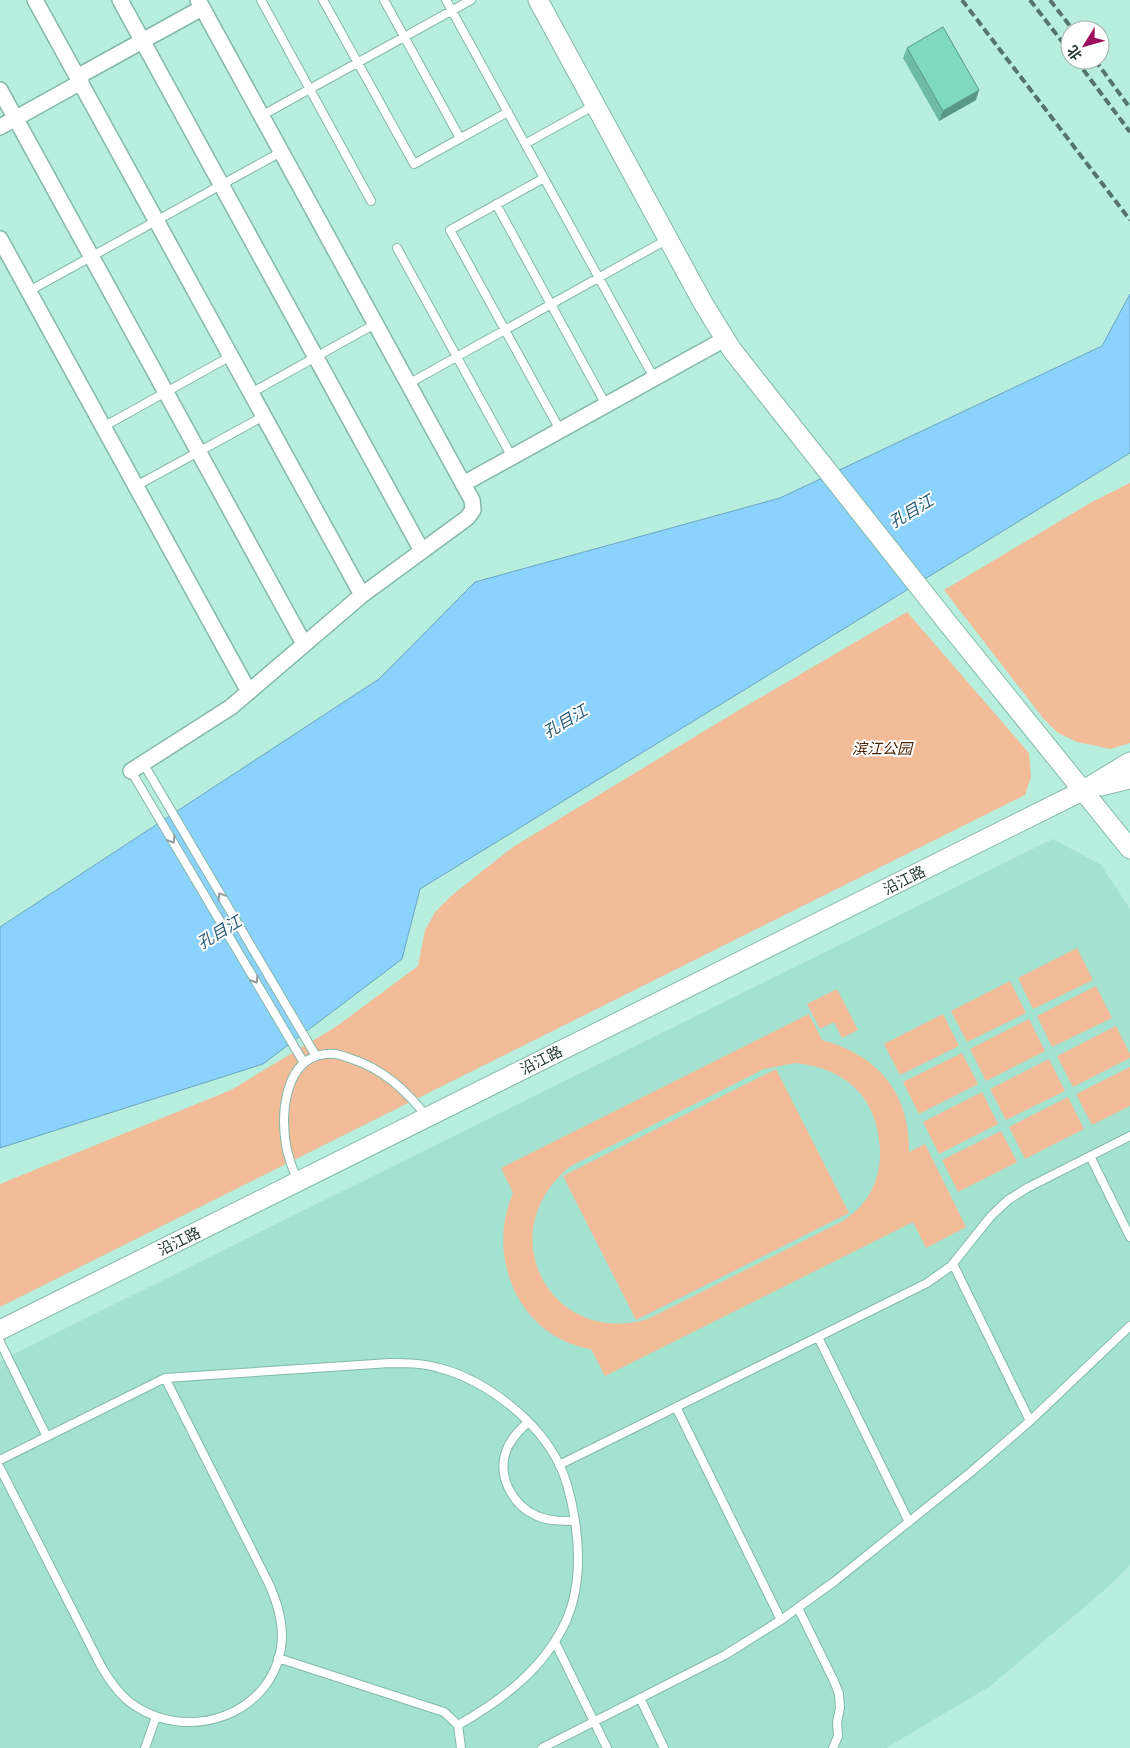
<svg xmlns="http://www.w3.org/2000/svg" width="1130" height="1748" viewBox="0 0 1130 1748" font-family="'Source Serif 4','Noto Sans SC',serif">
	<style>
		.built { fill: #a3e2d0 }
		.green { fill: #f3bc98; fill-rule: evenodd }
		.water { fill: #8bd3fe; stroke: #6ba4c0 }
		.lines { fill: none; stroke-linecap: round; stroke-linejoin: round }
		.service-casing { stroke: #83b9aa; stroke-width: 10 }
		.minor-casing { stroke: #83b9aa; stroke-width: 18 }
		.tertiary-casing { stroke: #83b9aa; stroke-width: 21 }
		.service { stroke: #fff; stroke-width: 8 }
		.minor { stroke: #fff; stroke-width: 15 }
		.tertiary { stroke: #fff; stroke-width: 19 }
		.rail { stroke: #53756b; stroke-width: 4; stroke-dasharray: 8 4; stroke-linecap: butt }
		.wall { fill: #6dbba6 }
		.shaded-wall { fill: #599887 }
		.building { fill: #7fd9c1; stroke: #599887 }
		.oneway { stroke: #8f9a98 }
		.labels { text-anchor: middle; dominant-baseline: central; stroke-width: 4; stroke-linejoin: round; paint-order: stroke }
		.park-label { font-size: 15px; font-style: italic; fill: #4c2402; stroke: #fff }
		.street-label { font-size: 15px; fill: #1f3630; stroke: #fff }
		.water-label { font-size: 16px; font-style: italic; fill: #235976; stroke: #fff }
	</style>
	<rect width="100%" height="100%" fill="#b7eede"/>
	<path class="built" d="M1053,839l48,26 29,44v656l-23,23 -118,99 -103,61h-886v-387z"/>
	<path class="green" d="M1130,483v260l-19,6 -34,-7 -19,-9 -15,-15 -99,-128 148,-88z
		M907,612l122,141 2,24 -6,18 -1025,512v-123l231,-94 106,-64 81,-60 7,-36 11,-19 15,-15 62,-49 216,-131z
		M1077,948l16,32 -60,29 -15,-31z
		M1010,981l16,32 -59,29 -16,-31z
		M1096,986l16,32 -60,29 -15,-31z
		M837,989l21,41 -16,8 -8,-16 -14,7 -13,-25z
		M809,1014l13,26c56,15 88,53 87,112l16,-8 41,83 -40,21 -13,-26 -308,154 -14,-27c-72,-12 -106,-92 -78,-156l-12,-25zM795,1063c51,5 82,34 85,85 1,19 -4,39 -16,54 -6,8 -14,14 -23,20l-193,97c-99,29 -159,-89 -77,-153l193,-97z
		M943,1014l16,32 -59,29 -16,-31z
		M1029,1019l16,32 -59,30 -16,-32z
		M1116,1026l14,28v4l-57,29 -16,-31z
		M962,1053l16,31 -59,30 -16,-32z
		M1049,1059l16,32 -59,29 -16,-31z
		M1130,1067v39l-38,19 -16,-31z
		M776,1069l73,144 -213,107 -73,-144z
		M982,1092l16,32 -59,30 -16,-32z
		M1068,1097l16,32 -59,30 -16,-32z
		M1001,1131l16,31 -59,30 -16,-32z"/>
	<path class="water" d="M1130,294v159l-710,436 -18,70 -139,105 -263,84v-221l379,-248 96,-97 305,-84 322,-152z"/>
	<g class="lines">
		<g class="service-casing">
			<path id="service" d="M261,0l110,201
				M323,0l91,164 94,-52
				M384,0l76,138
				M446,0l208,378
				M261,116l210,-116
				M525,144l70,-39
				M544,178l-94,52 110,200
				M496,204l110,201
				M397,248l115,209
				M29,291l252,-139
				M408,384l260,-145
				M251,393l124,-69
				M103,427l128,-71
				M136,486l128,-70
				M143,763l173,293
				M131,771l173,292
				M1090,1156l40,81
				M298,1182c-5,-12 -10,-24 -12,-37 -5,-31 -2,-87 40,-91 7,-1 16,1 23,4 33,10 57,32 78,59
				M953,1264l77,157
				M818,1337l91,185
				M0,1342l47,95
				M676,1407l105,213
				M528,1422c-8,8 -17,16 -21,27 -11,26 5,56 30,67 12,5 25,5 38,5
				M0,1460l165,-82 225,-15c16,0 33,0 49,5 47,12 100,53 121,98 9,19 13,41 16,62 4,32 3,64 -10,93 -22,48 -64,79 -108,104
				M559,1465l368,-182 24,-17 40,-50 17,-16 19,-12 103,-52
				M0,1468l101,198c7,12 15,24 25,33 58,49 153,16 156,-62 0,-20 -6,-38 -14,-55l-103,-204
				M798,1608l36,73 5,13 1,14 -3,14 1,14 -5,12
				M555,1642l52,106
				M278,1658l166,54 14,13 3,23
				M640,1698l24,50
				M145,1748l11,-31
				M542,1748l183,-93 56,-35 54,-39 136,-109 59,-51 100,-95"/>
		</g>
		<g class="minor-casing">
			<path id="minor" d="M35,0l327,595
				M120,0l302,551
				M77,77l125,-69
				M0,90l304,554
				M0,127l81,-45
				M0,239l249,453
				M463,484l262,-145
				M131,771l100,-64 131,-112 105,-77 6,-8 -1,-10 -274,-500"/>
		</g>
		<g class="tertiary-casing">
			<path id="tertiary" d="M538,0l165,303 29,47 214,271 184,228
				M1101,786l29,-7
				M0,1330l1082,-539 48,-29"/>
		</g>
		<use href="#service" class="service"/>
		<use href="#minor" class="minor"/>
		<use href="#tertiary" class="tertiary"/>
		<path class="rail" d="M962,0l168,220
			M1030,0l40,52
			M1050,0l23,30
			M1076,60l54,72
			M1095,60l35,48"/>
	</g>
	<path class="wall" d="M907,48l69,52 -37,21 -36,-63z"/>
	<path class="shaded-wall" d="M979,90l-3,10 -37,21 4,-10z"/>
	<path class="building" d="M943,27l36,63 -36,21 -36,-63z"/>
	<defs><path id="oneway-chevron" d="M-2-3.5L2.5 0L-2 3.5" fill="none" stroke-width="1.6" stroke-linecap="round" stroke-linejoin="round" transform="scale(1.25)"/></defs>
	<g class="oneway">
		<use href="#oneway-chevron" transform="translate(172 840) rotate(59)"/>
		<use href="#oneway-chevron" transform="translate(221 896) rotate(-121)"/>
		<use href="#oneway-chevron" transform="translate(255 980) rotate(59)"/>
	</g>
	<g class="labels">
		<g class="park-label">
			<text x="882" y="748">滨江公园</text>
		</g>
		<g class="street-label">
			<text transform="translate(904 880) rotate(-27)">沿江路</text>
			<text transform="translate(541 1060) rotate(-27)">沿江路</text>
			<text transform="translate(179 1241) rotate(-26)">沿江路</text>
		</g>
		<g class="water-label">
			<text transform="translate(911 511) rotate(-31)">孔目江</text>
			<text transform="translate(565 721) rotate(-31)">孔目江</text>
			<text transform="translate(219 932) rotate(-31)">孔目江</text>
		</g>
	</g>
	<g transform="translate(1085 45) rotate(233)"><circle r="24" fill="#ffffff" stroke="#a5afac"/>
	<path d="M0-4L9 19L0 12L-9 19Z" fill="#9d0e5c"/>
	<text y="-8" font-size="14" font-weight="bold" text-anchor="middle" fill="#1f3630">北</text>
	</g>
</svg>
